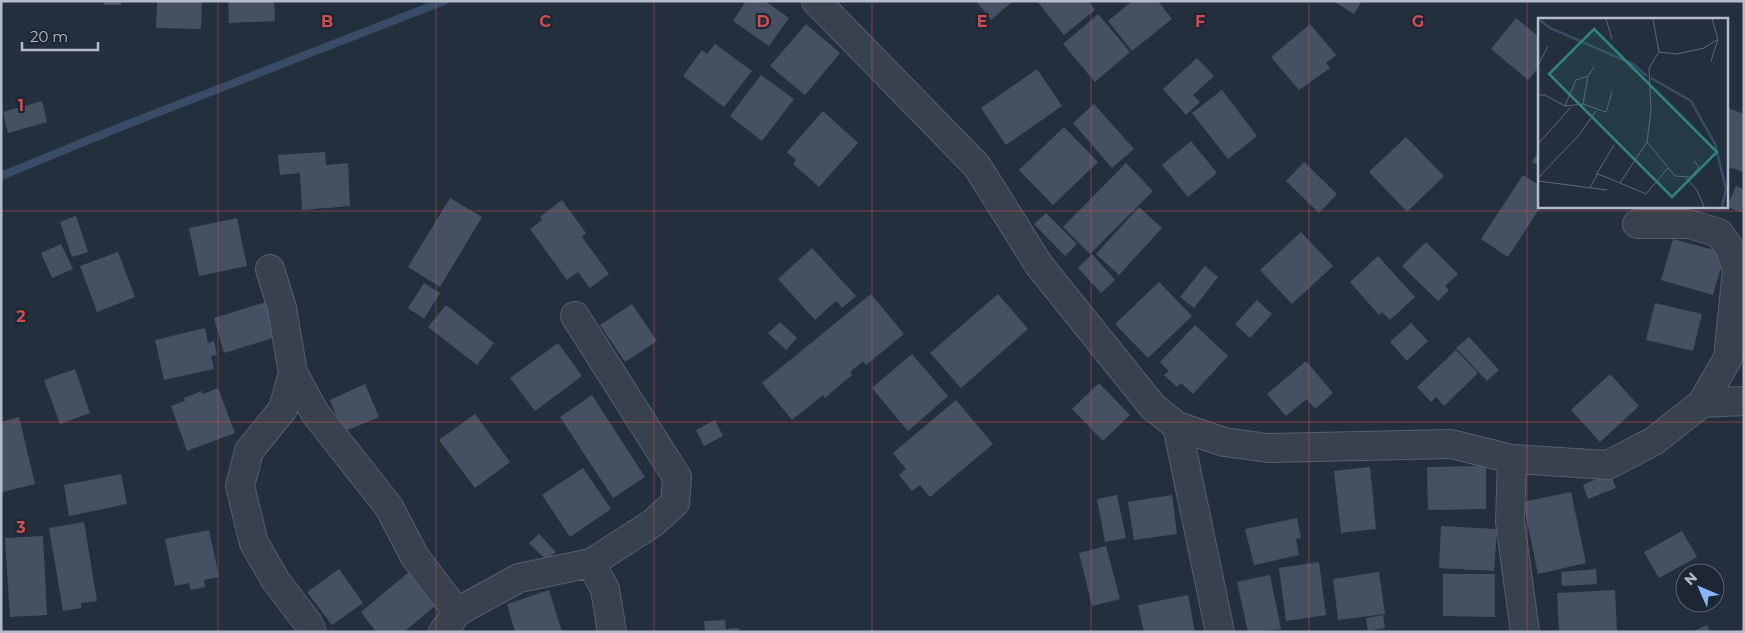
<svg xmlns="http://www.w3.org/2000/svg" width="1745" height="633" viewBox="0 0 1745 633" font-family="Montserrat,sans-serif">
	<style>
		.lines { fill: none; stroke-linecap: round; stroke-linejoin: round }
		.stream { stroke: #394c67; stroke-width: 8 }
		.building { fill: #455162 }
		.minor-casing { stroke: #565f6c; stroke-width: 30 }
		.minor { stroke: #38414e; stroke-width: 28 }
		.grid { fill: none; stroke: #ce4d50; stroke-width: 1; stroke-opacity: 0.55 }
		.inset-river { fill: none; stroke: #394c67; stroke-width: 2.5 }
		.inset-road { fill: none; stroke: #5e6776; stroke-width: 1 }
		.view { fill: #308480; fill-opacity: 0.15; stroke: #308480; stroke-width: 2.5 }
		.inset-edge { fill: none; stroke: #b4bcc9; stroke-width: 2.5 }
		.grid-label { font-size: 16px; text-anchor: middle; font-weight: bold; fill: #ce4d50; stroke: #1d2633; stroke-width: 4.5; stroke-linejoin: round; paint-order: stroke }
	</style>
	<rect width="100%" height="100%" fill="#242f3e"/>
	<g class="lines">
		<path class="stream" d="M1,176l117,-48 326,-127"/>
	</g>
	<path class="building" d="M104,1h17v4h-17z
		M157,1h45l-1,28 -45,-1z
		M228,1h46l1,20 -46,2z
		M746,1h19l24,17 -20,28 -36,-25z
		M976,1h37l-22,19z
		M1037,1h51l7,9 -31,25z
		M1132,1h26l14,18 -40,32 -24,-30z
		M1333,1h29l-8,13z
		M1098,14l32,38 -35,30 -32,-38z
		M1516,18l23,19v30l-11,13 -37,-31z
		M806,24l34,29 -35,42 -35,-29z
		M1310,24l26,31 -10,8 4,5 -31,22 -28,-33z
		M715,44l37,27 -28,36 -41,-31 19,-26 5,4z
		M1197,58l17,18 -21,19 7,7 -14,13 -23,-26z
		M1037,69l25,37 -56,39 -25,-37z
		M761,75l33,24 -32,42 -32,-25z
		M1222,90l35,46 -29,23 -36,-46z
		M42,101l5,21 -39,11 -5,-21z
		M1094,104l40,45 -22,19 -39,-45z
		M1728,108l16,6 -1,58 -17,-6z
		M823,111l35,32 -39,44 -26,-23 3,-4 -9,-8z
		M1064,127l34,35 -45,43 -34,-35z
		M1406,137l38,39 -37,36 -38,-40z
		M1191,141l26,32 -29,24 -26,-32z
		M1539,150v16l-7,-4z
		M325,152l1,13 22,-2 2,43 -48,4 -2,-37 -20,2 -2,-20z
		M1304,162l33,32 -18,19 -33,-32z
		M1126,163l27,28 -63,63 -27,-27z
		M1523,175l16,10v21h2l-33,51 -27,-18z
		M1736,186l8,3v16l-3,7 -14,-5z
		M450,198l32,19 -42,70 -32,-20z
		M562,200l24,33 -4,4 27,37 -19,14 -12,-16 -11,8 -37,-51 12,-9 -2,-3z
		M1139,207l23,21 -43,47 -23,-21z
		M1046,213l31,31 -12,12 -31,-32z
		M76,216l12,36 -16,5 -12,-35z
		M237,218l10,48 -48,10 -10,-48z
		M1301,232l32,34 -41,38 -32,-34z
		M1673,239l52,14 -12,42 -52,-15z
		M1426,242l32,32 -13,12 4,4 -11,11 -36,-35z
		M61,244l12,25 -21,9 -11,-25z
		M812,248l44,48 -14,12 -6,-7 -21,19 -37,-41z
		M118,252l17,45 -38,15 -17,-46z
		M1092,254l23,26 -14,13 -23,-25z
		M1378,256l37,41 -25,23 -8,-8 -3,3 -29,-33z
		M1205,266l13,11 -24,31 -14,-11z
		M1159,282l33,34 -44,42 -33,-34z
		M424,283l16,10 -16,26 -16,-11z
		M871,294l33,40 -38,31 -3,-4 -13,11 2,3 -27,23 -2,-3 -31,25 -30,-37z
		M998,294l30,35 -67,59 -31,-35z
		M1257,300l15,14 -22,24 -15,-14z
		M266,302l10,35 -52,16 -10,-35z
		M1655,303l47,11 -9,37 -47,-11z
		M632,304l25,37 -32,21 -25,-37z
		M446,305l48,38 -17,22 -49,-38z
		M780,322l17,16 -11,12 -18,-17z
		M1411,323l17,18 -21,20 -17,-19z
		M1195,325l33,31 -35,38 -12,-11 -4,4 -13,-12 5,-4 -9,-9z
		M205,328l3,15 6,-2 3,14 -6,1 3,13 -50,11 -9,-40z
		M1469,337l30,33 -12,11 -31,-33z
		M558,343l24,33 -47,35 -25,-33z
		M1456,350l22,23 -34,33 -8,-9 -5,5 -14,-15z
		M912,354l36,42 -40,35 -36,-43z
		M1306,361l27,32 -18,16 -8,-10 -21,17 -19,-22z
		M75,369l15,44 -30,11 -16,-44z
		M1610,374l29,32 -39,36 -29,-32z
		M1099,383l31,32 -27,26 -31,-32z
		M365,384l14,33 -36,15 -13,-32z
		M218,388l17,45 -48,18 -16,-45 14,-5 -1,-3 18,-7 1,3z
		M592,395l53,82 -32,21 -53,-81z
		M956,400l37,44 -63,53 -10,-12 -8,6 -13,-16 7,-6 -13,-16z
		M475,414l35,48 -35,26 -36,-48z
		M19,417l16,67 -33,8 -1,-70z
		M715,420l8,16 -19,10 -8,-16z
		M1486,466v43l-58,1 -1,-43z
		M1370,467l6,62 -35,4 -7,-62z
		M583,468l28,41 -41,28 -28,-42z
		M1610,473l6,15 -28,11 -5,-14z
		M121,474l6,30 -58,12 -5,-31z
		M1571,492l15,71 -48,11 -15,-72z
		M1117,495l9,43 -21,4 -8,-43z
		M1172,495l5,39 -43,6 -6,-38z
		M1297,518l4,20 -5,1 3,16 -45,10 -9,-36z
		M84,522l13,79 -16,2v5l-18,3 -14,-83z
		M1441,526l56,3 -3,42 -55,-3z
		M209,530l10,47 -15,3 1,7 -14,3 -2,-7 -14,3 -10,-47z
		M1682,531l15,26 -38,21 -15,-26z
		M539,534l17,18 -10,8 -17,-17z
		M43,536l4,79 -37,2 -5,-79z
		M1106,546l14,53 -28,7 -13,-53z
		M1319,562l7,53 -40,6 -7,-53z
		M339,569l24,34 -31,22 -25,-33z
		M1596,569l1,15 -35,2 -1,-14z
		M409,572l27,33 -32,27h-28l-15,-20z
		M1379,572l6,42 -47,6 -5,-41z
		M1443,574h52v43l-52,-1z
		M1270,575l11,54 -33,3 -11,-50z
		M549,590l13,42h-47l-8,-28z
		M1615,590l2,42h-58l-2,-39z
		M1188,595l7,37h-51l-6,-27z
		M1383,615l2,13 -17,3 -2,-13z
		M725,620l1,9 13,-1v4h-34l-1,-11z
		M1707,625l3,7h-18z"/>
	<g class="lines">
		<g class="minor-casing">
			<path id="minor" d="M816,1l161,165 62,99 114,142 24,19 47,16 44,6 183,-4 61,15 96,6 46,-24 48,-38 26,-45 9,-88 -7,-21 -11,-16 -30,-9h-52
				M270,269l12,39 11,65 -10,36 -34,42 -9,35 14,57 22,38 32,42 4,9
				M293,373l22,40 74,94 26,50 42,55
				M1702,403l42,-2
				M1177,426l43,206
				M1512,459l-2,63 15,110
				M591,563l14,26 7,43
				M443,632l14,-20 62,-34 72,-15 62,-40 22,-20 2,-26 -102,-161"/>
		</g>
		<use href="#minor" class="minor"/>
	</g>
	<path class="grid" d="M218,1v631M436,1v631M654,1v631M872,1v631M1091,1v631M1309,1v631M1527,1v631M1,211h1743M1,422h1743"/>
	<g transform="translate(1538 18)">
		<rect width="190" height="190" fill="#242f3e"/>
		<path class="inset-river" d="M0,1l12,9 83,36 14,12M113,60l40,23 24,43 11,45 -4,18"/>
		<path class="inset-road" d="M68,1l6,20M115,1l6,33 -10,16 2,42 -4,32 28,34 16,1 8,-10 -5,-6M121,34l18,2 27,-6 14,-9M173,43l7,-22 -6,-20M0,47l10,-19M0,77h7l20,11 18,-2 23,8 6,-20M45,86l5,-28M27,88l11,-26 12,-4 6,-9M0,126l33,-37M58,157l18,-30M0,160l41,-43 17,-24M148,160l11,12 7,17M0,163l69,9M82,165l26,11 22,-26M52,169l8,-13 22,9 27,-41"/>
		<path class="view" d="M56,11l123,123 -45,45 -123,-123z"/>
		<rect width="190" height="190" class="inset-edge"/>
	</g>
	<g class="grid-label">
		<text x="327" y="27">B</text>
		<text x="545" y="27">C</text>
		<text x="763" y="27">D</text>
		<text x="982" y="27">E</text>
		<text x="1200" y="27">F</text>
		<text x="1418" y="27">G</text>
		<text x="21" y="111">1</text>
		<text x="21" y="322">2</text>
		<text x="21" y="533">3</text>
	</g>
	<rect width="1745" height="633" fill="none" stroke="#b4bcc9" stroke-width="5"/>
	<g transform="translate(1700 588) rotate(315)"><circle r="24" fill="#1d2633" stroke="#59626f"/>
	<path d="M0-4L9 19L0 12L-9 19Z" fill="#8ab4f8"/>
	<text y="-8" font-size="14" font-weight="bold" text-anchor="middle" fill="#b4bcc9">N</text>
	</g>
	<path d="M22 42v8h76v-8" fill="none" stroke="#b4bcc9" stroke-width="2.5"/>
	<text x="30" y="42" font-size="15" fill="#b4bcc9" stroke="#1d2633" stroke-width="4" paint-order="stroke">20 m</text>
</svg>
